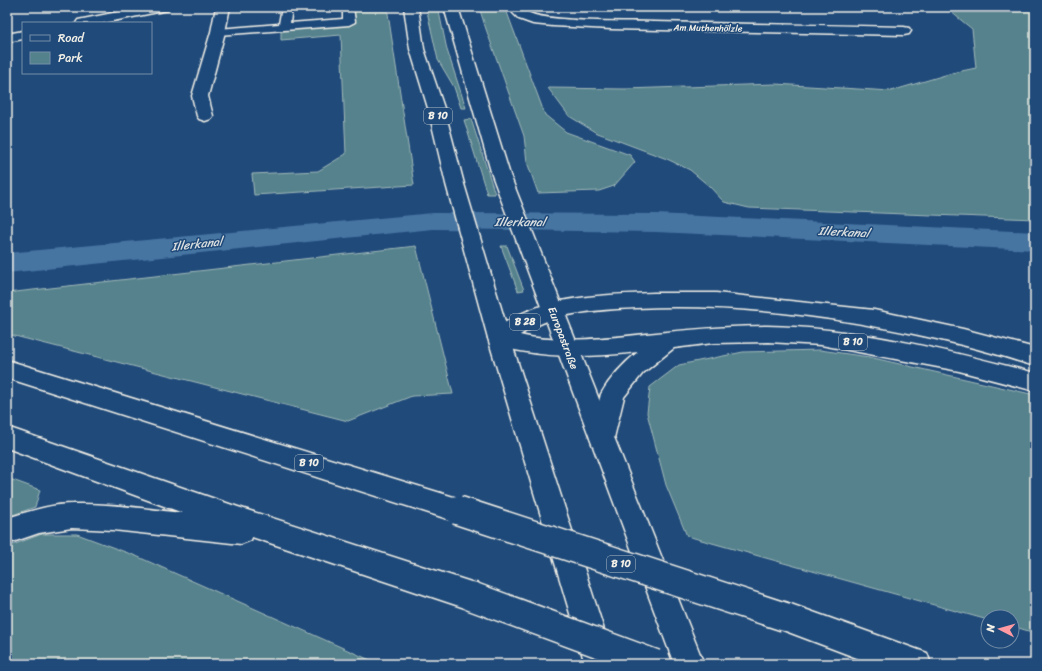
<svg xmlns="http://www.w3.org/2000/svg" width="1042" height="671" viewBox="0 0 1042 671" font-family="Sriracha,sans-serif">
	<style>
		.green { fill: #54828c; stroke: #a4baba }
		.lines { fill: none; stroke-linecap: round; stroke-linejoin: round }
		.canal { fill: #4774a2; fill-rule: evenodd }
		.lane-casing { stroke: #f4f1e8; stroke-width: 3 }
		.street-casing { stroke: #f4f1e8; stroke-width: 3 }
		.primary-casing { stroke: #f4f1e8; stroke-width: 3 }
		.highway-casing { stroke: #f4f1e8; stroke-width: 3 }
		.lane { fill: #1f4a7a; fill-rule: evenodd }
		.street { fill: #1f4a7a; fill-rule: evenodd }
		.primary { fill: #1f4a7a; fill-rule: evenodd }
		.highway { fill: #1f4a7a; fill-rule: evenodd }
		.highway-bridge-casing { stroke: #f4f1e8; stroke-width: 31; stroke-linecap: butt }
		.highway-bridge { stroke: #1f4a7a; stroke-width: 28 }
		.labels { text-anchor: middle; dominant-baseline: central; stroke-width: 3; stroke-linejoin: round; paint-order: stroke }
		.far-street-label { font-size: 9px; fill: #f4f1e8; stroke: #1f4a7a }
		.shield { fill: #1f4a7a; stroke: #b4bfc7; stroke-width: 1 }
		.shield-label { font-size: 10px; font-weight: bold; fill: #f4f1e8 }
		.street-label { font-size: 11px; fill: #f4f1e8; stroke: #1f4a7a }
		.water-label { font-size: 12px; font-style: italic; fill: #dadede; stroke: #1f4a7a }
	</style>
	<rect width="100%" height="100%" fill="#1f4a7a"/>
	<filter id="ink" filterUnits="userSpaceOnUse"><feTurbulence type="fractalNoise" baseFrequency=".025" numOctaves="2"/><feDisplacementMap in="SourceGraphic" scale="8" xChannelSelector="R" yChannelSelector="G"/><feConvolveMatrix kernelMatrix="1 2 1 2 8 2 1 2 1" color-interpolation-filters="sRGB"/></filter>
	<g filter="url(#ink)">
		<path class="green" d="M343,7h44l27,178 -160,10 -2,-21 66,-3 28,-17 -5,-119 -60,5v-14l63,-7z
			M426,7h12l9,43 19,58h-5l-7,-21 -16,-27z
			M479,7h26l40,108 21,17 64,23 5,7 -21,24 -15,5 -61,2 -11,-31 -3,-26 -38,-107z
			M945,7h90v212l-286,-11 -25,-6 -15,-16 -19,-16 -23,-11 -72,-27 -26,-16 -21,-28 77,1 150,-5 116,7 61,-18 24,-5 -4,-39z
			M471,119l24,75h-8l-23,-74z
			M416,246l37,148 -41,2 -64,25 -341,-87v-41z
			M501,246h6l17,44 -6,1z
			M820,350l49,7 166,38v238l-23,-7v-9h-24v3l-301,-84 -21,-51 -19,-72 3,-26 29,-22 64,-13z
			M7,478l33,12 -5,17 -28,10z
			M42,534h35l59,22 243,108h-372v-117z"/>
		<g class="lines">
			<path class="canal" d="M433,213l223,1 379,18v18l-379,-18 -223,-3 -426,44v-20z"/>
			<g class="lane-casing">
				<path id="lane" d="M282,7h10l-2,16 53,-4v-12h10l2,15 -6,3 -131,10 -6,-3 6,-3 61,-5z"/>
			</g>
			<g class="street-casing">
				<path id="street" d="M143,7h27l-2,3 -65,13h-27l2,-3z
					M216,7h14l-5,25 -17,64 5,20 -2,3 -6,2 -6,-2 -2,-3 -5,-20 19,-64z
					M511,7h14l1,4c15,12 105,10 129,11 83,2 166,3 249,5l5,1 2,3 -2,3 -5,1 -293,-6 -58,-3 -20,-2 -14,-5 -6,-6z
					M23,31v8l-16,3v-8z"/>
			</g>
			<g class="primary-casing">
				<path id="primary" d="M404,7h14l6,42 20,59 20,76 46,154 105,326h-30l-97,-326 -42,-154 -18,-76 -18,-59z
					M444,7h14l52,168 194,489h-30l-182,-489z"/>
			</g>
			<g class="highway-casing">
				<path id="highway" d="M654,293h62l158,17 89,19 72,19v18c-24,-7 -48,-15 -73,-21 -106,-26 -217,-42 -326,-37 -40,2 -83,4 -116,27 37,9 88,3 126,-1 41,-4 80,-8 121,-8 88,1 183,25 268,47v18l-76,-20 -138,-26 -53,-3 -55,1 -39,5 -31,25 -19,24 -10,41 -3,7 -9,3 -9,-3 -3,-7 11,-44c9,-16 23,-31 37,-42 -52,6 -96,7 -147,-8l-3,-6c4,-8 11,-11 18,-16 43,-27 99,-27 148,-29z
					M7,360l450,138 9,3 4,9 -4,9 -9,3 -450,-144z
					M7,427l231,80 233,75 10,4 5,10 -5,10 -10,4 -219,-73 -1,3 -10,4 -128,-14 -41,-2 -33,5 -32,11v-26c21,-6 43,-14 66,-14 37,-1 74,5 110,9l-176,-65z
					M785,602l142,51 4,11h-58l-98,-37 -5,-10 5,-10z"/>
			</g>
			<use href="#lane" class="lane"/>
			<use href="#street" class="street"/>
			<use href="#primary" class="primary"/>
			<use href="#highway" class="highway"/>
			<g class="highway-bridge-casing">
				<path id="highway-bridge" d="M457,510l328,107
					M471,596l184,68"/>
			</g>
			<use href="#highway-bridge" class="highway-bridge"/>
		</g>
	</g>
	<g class="labels">
		<g class="far-street-label">
			<text transform="translate(708 28) rotate(1)">Am Muthenhölzle</text>
		</g>
		<g class="shield">
			<rect x="424" y="108" width="28" height="16" rx="3"/>
			<rect x="510" y="314" width="30" height="16" rx="3"/>
			<rect x="839" y="334" width="28" height="16" rx="3"/>
			<rect x="295" y="455" width="28" height="16" rx="3"/>
			<rect x="607" y="556" width="28" height="16" rx="3"/>
		</g>
		<g class="shield-label">
			<text x="438" y="116">B 10</text>
			<text x="525" y="322">B 28</text>
			<text x="853" y="342">B 10</text>
			<text x="309" y="463">B 10</text>
			<text x="621" y="564">B 10</text>
		</g>
		<g class="street-label">
			<text transform="translate(563 338) rotate(69)">Europastraße</text>
		</g>
		<g class="water-label">
			<text x="520" y="222">Illerkanal</text>
			<text transform="translate(844 232) rotate(3)">Illerkanal</text>
			<text transform="translate(197 244) rotate(-6)">Illerkanal</text>
		</g>
	</g>
	<rect width="1042" height="671" fill="none" stroke="#1f4a7a" stroke-width="24"/>
	<rect x="12" y="12" width="1018" height="647" fill="none" stroke="#f4f1e8" stroke-width="1.5" filter="url(#ink)"/>
	<rect x="22" y="22" width="130" height="52" fill="#1f4a7a" stroke="#748da6"/>
	<rect x="30" y="35" width="20" height="6" fill="#1f4a7a" stroke="#748da6"/>
	<text x="58" y="42" font-size="12" fill="#f4f1e8">Road</text>
	<rect x="30" y="52" width="20" height="12" fill="#54828c" stroke="#748da6"/>
	<text x="58" y="62" font-size="12" fill="#f4f1e8">Park</text>
	<g transform="translate(1000 629) rotate(276)"><circle r="19" fill="#1f4a7a" stroke="#748da6"/>
	<path d="M0-3L7 15L0 10L-7 15Z" fill="#ff9aa2"/>
	<text y="-6" font-size="11" font-weight="bold" text-anchor="middle" fill="#f4f1e8">N</text>
	</g>
</svg>
